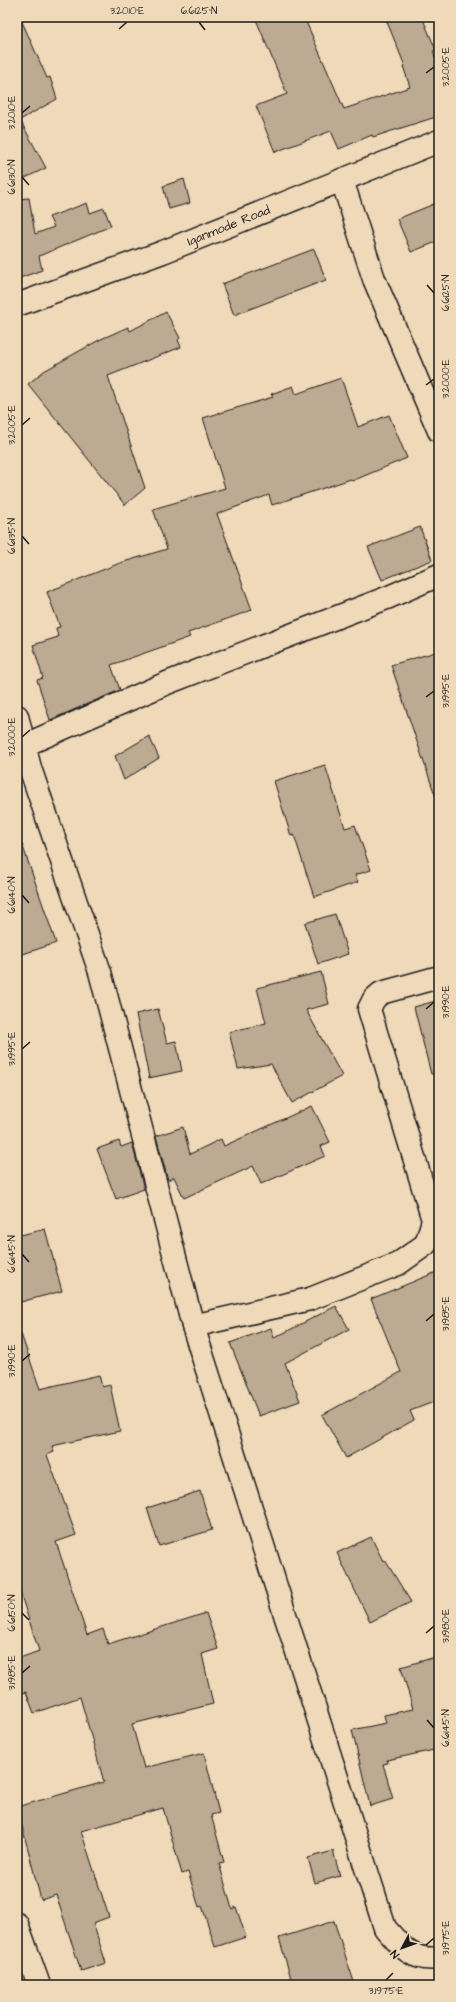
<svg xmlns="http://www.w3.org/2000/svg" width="456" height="2002" viewBox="0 0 456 2002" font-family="'Architects Daughter',sans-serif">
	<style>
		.building { fill: #bcaa92; stroke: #1c1c1c }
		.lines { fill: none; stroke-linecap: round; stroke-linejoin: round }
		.minor-casing { stroke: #1c1c1c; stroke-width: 25 }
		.minor { stroke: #f0d9b9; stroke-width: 22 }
		.ticks { fill: none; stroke: #1c1c1c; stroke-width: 1.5 }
		.labels { text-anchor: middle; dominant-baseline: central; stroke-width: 3.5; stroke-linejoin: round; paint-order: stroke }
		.street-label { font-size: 13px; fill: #1c1c1c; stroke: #f0d9b9 }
		.neatline { fill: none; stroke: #1c1c1c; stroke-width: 1.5 }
		.ticks-label { font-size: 10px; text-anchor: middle; fill: #1c1c1c }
	</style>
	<rect width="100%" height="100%" fill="#f0d9b9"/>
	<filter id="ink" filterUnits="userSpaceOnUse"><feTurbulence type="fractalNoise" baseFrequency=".025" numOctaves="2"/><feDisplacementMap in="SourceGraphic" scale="8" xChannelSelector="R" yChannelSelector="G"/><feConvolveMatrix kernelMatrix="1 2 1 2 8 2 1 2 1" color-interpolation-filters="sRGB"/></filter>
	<g filter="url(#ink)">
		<path class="building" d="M17,17h3l27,61 3,-1 7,22 -37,21 26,48 -29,14z
			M255,17h49l40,92 66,-22 -7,-21h2l-20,-49h37l14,33 -3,1 6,16v49l-66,21 -1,-2 -33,14 -8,-18 -56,21 -19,-46 31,-12z
			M184,179l6,24 -21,6 -6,-23z
			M29,198l6,36 19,-7 -5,-10 38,-14 3,10 14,-5 7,18 -72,30 3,14 -25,9v-80z
			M439,202v39l-28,11 -14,-33z
			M314,249l12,31 -92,35 -12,-31z
			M166,312l14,26 -2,2 3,7 -73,29 37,112 -20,17 -97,-121 16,-13 55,-31 29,-13 2,4z
			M341,378l17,49 31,-12 18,43 -55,23 -1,-2 -79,26 -3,-10 -52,19 35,96 -64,23 2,4 -79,28 9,25 -70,30 -13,-40 6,-2 -10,-33 25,-8 -2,-9 4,-1 -13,-35 73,-29 47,-14 -14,-40 72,-21 -22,-70 70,-21 -2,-3 22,-8 3,8z
			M420,527l12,33 -50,20 -14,-33z
			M439,651v143l-4,1 -44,-130z
			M149,736l10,22 -35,22 -9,-24z
			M325,765l20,63 10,-3 16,45 -16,5 3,7 -44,15 -20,-62 -3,1 -17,-55z
			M21,841l35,102 -39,13v-114z
			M335,914l13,40 -30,10 -13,-41z
			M321,972l8,32 -23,6 36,66 -50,27 -21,-39 -33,5 -9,-37 37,-9 -9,-35z
			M439,1000v73l-8,1 -17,-67z
			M158,1009l9,34 9,-2 6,30 -33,7 -13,-64z
			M312,1106l18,36 -9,4 4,10 -64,28 -8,-18 -69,32 -10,-21 -6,3 -12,-44 27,-9 7,27 31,-15 3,7z
			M119,1141l2,6 11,-4 12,46 -28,10 -19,-50z
			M45,1229l17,62 -45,12v-67z
			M439,1271v129l-29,11 4,9 -68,38 -24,-43 79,-43 -30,-73z
			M336,1306l13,23 -64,34 15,38 -41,15 -29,-73 41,-15 3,10z
			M21,1334l19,55 59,-14 3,12 8,-2 10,46 -68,15 2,6 -7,3 29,80 -20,7 31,93 16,-6 5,15 98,-31 12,36 -16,5 11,50 -81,20 12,44 60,-15 15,60 -8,2 13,47 -5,1 13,46 4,-2 10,30 -31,10 -13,-41 -3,1 -11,-35 -6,2 -19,-66 -82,23 28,86 -16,6 13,40 -25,8 -25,-76 -15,5 -24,-93 87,-25 -24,-85 -46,16 -8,-21 -9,3v-36l22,-8 -22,-68v-248z
			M200,1491l12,39 -53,16 -12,-38z
			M371,1537l12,24 2,-1 26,42 -41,20 -33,-69z
			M439,1656v93l-52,11 1,3 -5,1 10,35 -23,7 -18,-76 34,-7 -2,-8 29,-6 -12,-42z
			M333,1851l7,25 -25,7 -7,-25z
			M334,1921l21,64h-62l-14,-47z"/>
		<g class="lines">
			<g class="minor-casing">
				<g id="minor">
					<path d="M342,180l32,99 65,152"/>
					<path id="s1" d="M17,305l146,-53 276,-111"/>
					<path d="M17,716l13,52 70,204 93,354 192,602c16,18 27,34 54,30"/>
					<path d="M25,745l142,-62 222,-86 50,-22"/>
					<path d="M193,1326l117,-27 88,-35 28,-20 7,-24 -64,-211 5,-10 7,-6 58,-16"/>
					<path d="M17,1924l22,61"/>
				</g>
			</g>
			<use href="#minor" class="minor"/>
		</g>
	</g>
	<path class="ticks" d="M199,22l6,8M119,29l8,-7M426,73l8,-6M22,113l8,-7M22,177l7,8M427,285l7,8M426,385l8,-6M22,425l8,-7M22,536l7,8M426,697l8,-6M22,737l8,-7M22,895l7,8M426,1009l8,-7M22,1049l8,-7M22,1254l7,8M426,1321l8,-7M22,1361l8,-7M22,1613l7,7M426,1633l8,-7M22,1673l8,-7M427,1720l7,8M426,1945l8,-7M386,1980l7,-7"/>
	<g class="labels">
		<g class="street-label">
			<text stroke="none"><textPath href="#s1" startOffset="226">Iganmode Road</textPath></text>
		</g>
	</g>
	<rect width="456" height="2002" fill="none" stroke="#f0d9b9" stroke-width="44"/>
	<g transform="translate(402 1948) rotate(229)" stroke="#f0d9b9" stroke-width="3" paint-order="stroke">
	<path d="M0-3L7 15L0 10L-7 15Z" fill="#1c1c1c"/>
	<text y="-6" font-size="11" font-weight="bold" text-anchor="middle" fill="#1c1c1c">N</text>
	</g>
	<rect x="22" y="22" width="412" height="1958" class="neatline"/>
	<g class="ticks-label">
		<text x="127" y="14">3.2010°E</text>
		<text x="199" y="14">6.6125°N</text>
		<text transform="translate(445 67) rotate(-90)" y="4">3.2005°E</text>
		<text transform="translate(11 113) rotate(-90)" y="4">3.2010°E</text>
		<text transform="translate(11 177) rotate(-90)" y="4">6.6130°N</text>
		<text transform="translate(445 293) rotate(-90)" y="4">6.6125°N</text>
		<text transform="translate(445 379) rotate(-90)" y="4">3.2000°E</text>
		<text transform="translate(11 425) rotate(-90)" y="4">3.2005°E</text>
		<text transform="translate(11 536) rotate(-90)" y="4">6.6135°N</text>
		<text transform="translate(445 691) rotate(-90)" y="4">3.1995°E</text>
		<text transform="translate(11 737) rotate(-90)" y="4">3.2000°E</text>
		<text transform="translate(11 895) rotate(-90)" y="4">6.6140°N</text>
		<text transform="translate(445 1002) rotate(-90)" y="4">3.1990°E</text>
		<text transform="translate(11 1049) rotate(-90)" y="4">3.1995°E</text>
		<text transform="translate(11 1254) rotate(-90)" y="4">6.6145°N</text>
		<text transform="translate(445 1314) rotate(-90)" y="4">3.1985°E</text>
		<text transform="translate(11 1361) rotate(-90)" y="4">3.1990°E</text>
		<text transform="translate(11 1613) rotate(-90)" y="4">6.6150°N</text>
		<text transform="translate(445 1626) rotate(-90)" y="4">3.1980°E</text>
		<text transform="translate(11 1673) rotate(-90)" y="4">3.1985°E</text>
		<text transform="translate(445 1728) rotate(-90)" y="4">6.6145°N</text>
		<text transform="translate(445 1938) rotate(-90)" y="4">3.1975°E</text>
		<text x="386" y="1994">3.1975°E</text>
	</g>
</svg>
